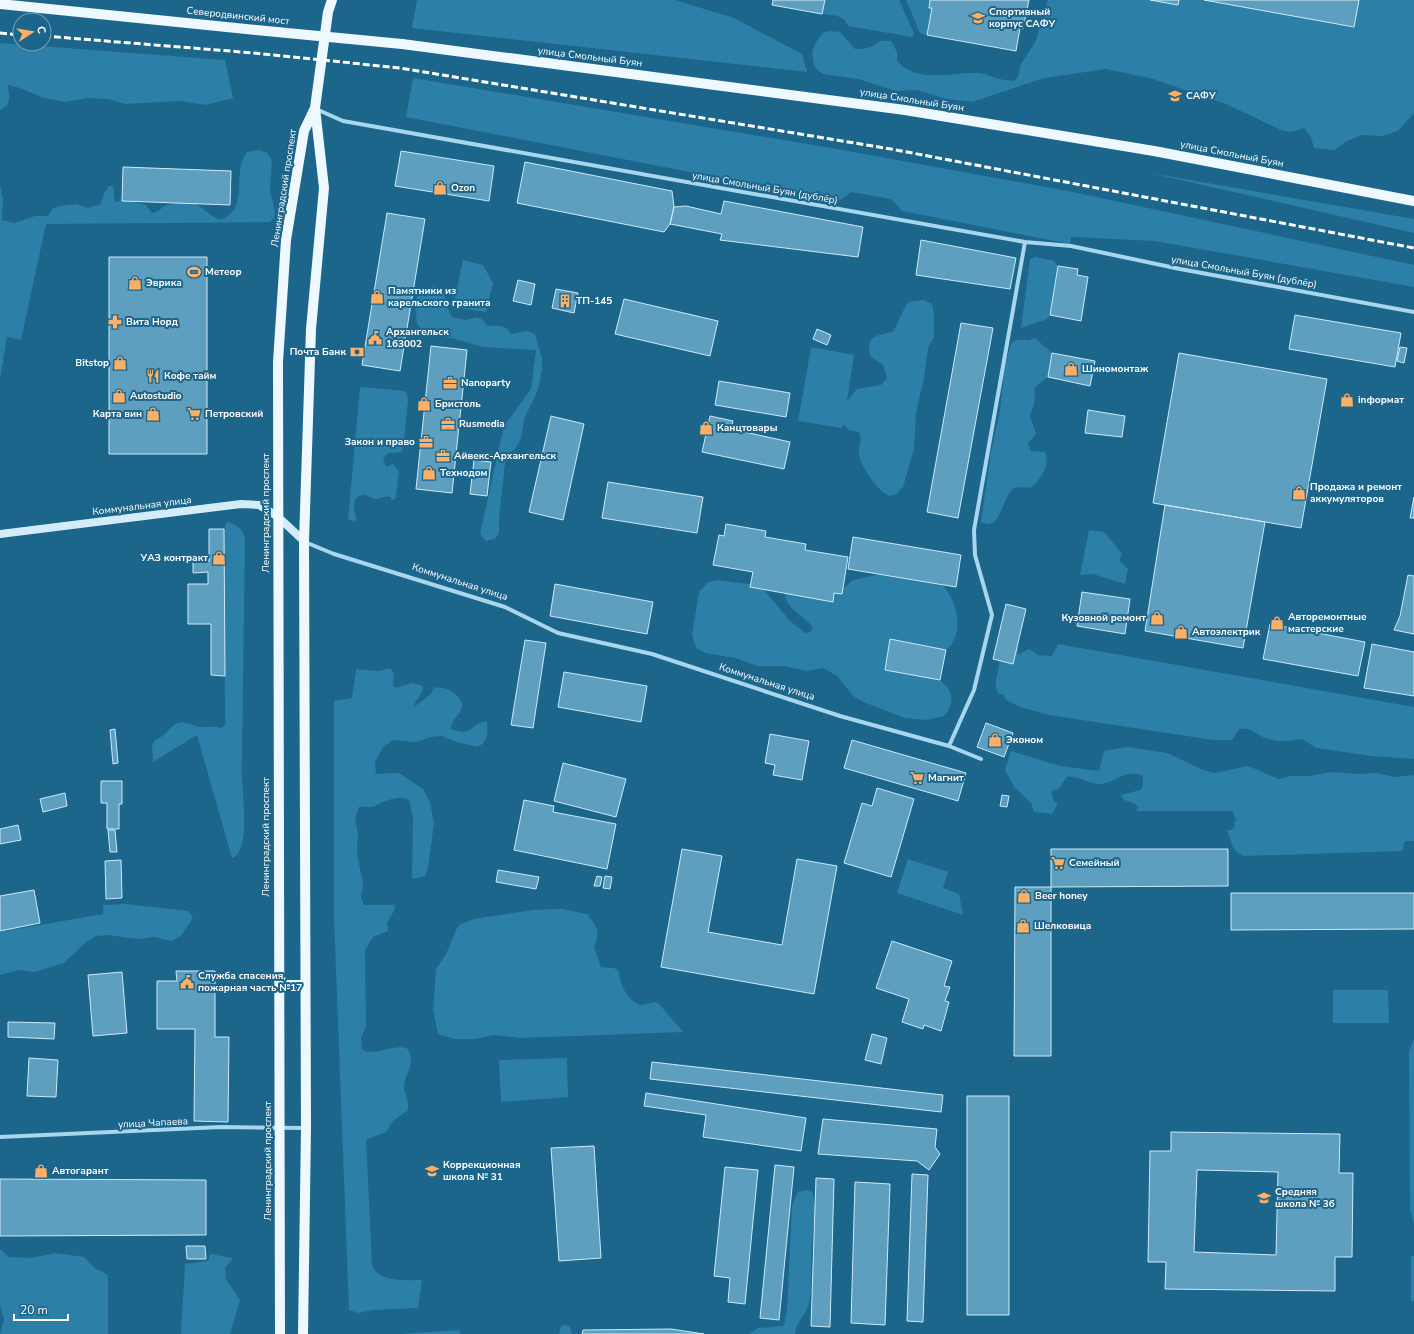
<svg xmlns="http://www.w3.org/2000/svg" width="1414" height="1334" viewBox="0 0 1414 1334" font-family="'Nunito Sans',sans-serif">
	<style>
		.green { fill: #2c7fa7 }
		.building { fill: #5e9ebe; stroke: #cdebf9; fill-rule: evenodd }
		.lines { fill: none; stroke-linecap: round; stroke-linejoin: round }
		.minor { stroke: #a7d6ed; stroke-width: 4 }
		.secondary { stroke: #d4ecf9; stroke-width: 8 }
		.primary { stroke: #edf8ff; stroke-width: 10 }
		.rail { stroke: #fff; stroke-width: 3; stroke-dasharray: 7 3; stroke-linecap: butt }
		.primary-bridge { stroke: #edf8ff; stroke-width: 10 }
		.labels { text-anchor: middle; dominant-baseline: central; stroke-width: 4; stroke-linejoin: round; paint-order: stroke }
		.poi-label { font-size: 10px; font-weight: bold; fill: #fff; stroke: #1c658b; text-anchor: start }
		.street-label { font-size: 10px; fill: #fff; stroke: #1c658b }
	</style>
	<rect width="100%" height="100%" fill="#1c658b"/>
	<path class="green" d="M417,0h258l59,18 68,36 5,18 -395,-44z
		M825,0h74l15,33 -2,4 -64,-11c-5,-12 -14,-10 -26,-12z
		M906,0h24l-1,8h3l-5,27 -7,-2z
		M1048,0h366v113l-16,18 -15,5 -22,-1 -16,7 -10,8 -21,-2 -3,-11 -7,-9 -13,4 -10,-2 -55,-26 -73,-25 -47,-10 -62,9 -72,24 -26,-3 -29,-9 -21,1 -38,-12 -35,-5 -6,-4 -3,-5 -2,-13 4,-10 7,-9 5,-2 12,1 15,17c10,0 18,-1 25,-8h11l6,11v9c20,23 54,11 81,12 6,0 11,3 18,5 6,2 12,2 18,3l4,-4 3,-13 16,-25 3,-17z
		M0,43l225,17 8,38 -27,7 -26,-4 -55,3 -17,-5 -20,-1 -22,4 -22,-4 -24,-10 -12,-3c1,13 5,18 -8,25z
		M413,78l413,69 247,45 341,73v22l-259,-46 -84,-4 -1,7 -168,-33 -11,-12 -40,-7 -12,9 -433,-84z
		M259,150l8,3 5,7 -2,29 5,24 -1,5 -4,4 -224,2 -25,116 -14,-3 -7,42v-194l3,15 -1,20 12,3 21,-7h13l4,-7 7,-3 17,-2 12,4 13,-4 3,-11 5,-7h4l2,16 8,-2 23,5 6,8c6,-1 8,-4 13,-7 5,-3 17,-4 22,-4 16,1 24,19 36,17 27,-13 8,-47 24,-67z
		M1150,173l264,46v14z
		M1036,257l18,4 4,5 -8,49 -3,4 -26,9 9,-69z
		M463,260l20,5 10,18 -7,29 -33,-5z
		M434,286c14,2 11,21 18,31l13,3 12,-3 5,2 6,7c10,0 17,-2 23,8l16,-3 8,3 7,24v11l-4,21 -14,29 -3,20 -6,10 -8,6 -2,9 -6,53v16l-3,5 -10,3 -6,-7 24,-108 27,-37 5,-39 -53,-3 -28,-8 -29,-5 -9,-10 -2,-18 2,-9 4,-3 5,-5z
		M923,300l9,4 2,10v23l-6,11 -4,30 -8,35 -2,36 -11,38 -8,8 -5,1c-12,-4 -30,-30 -31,-42 -1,-9 4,-14 0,-22l-10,-2 -6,-6 -1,4 -44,-7 13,-74 43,8 -7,46 10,-12 24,-4 6,-7 -4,-13 -13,-9c-4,-22 7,-20 23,-24l13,-27 3,-3z
		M1035,338l17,15 -4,24 -13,10 -1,18 -4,11 6,18 -8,9 3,8 14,1c6,12 -5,28 -13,35 -7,2 -13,-2 -19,2 -11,8 -12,44 -32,33l10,-71 9,-40 4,-42 7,-25 5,-4h12l-2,1z
		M360,387l44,4 3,3 1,7 -5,47 -2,4 -12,1 -6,5 3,9 7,-3 6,7 -3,26 -2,3h-3v-3c-7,-2 -9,2 -15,2 -5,0 -7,-4 -12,-4 -17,2 -7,18 -8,26l-8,-1z
		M227,522c9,2 15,6 18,16l-3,222c-3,20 12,90 -10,98l-35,-123 -44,27 -1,-17 3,-5c9,-3 12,-10 19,-15 10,-7 18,2 27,2 7,0 14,-1 21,1l4,-5 -1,-2 -1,-192z
		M1089,530l15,2 18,22 -3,6 9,9 -3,15 -32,-10 -13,1z
		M885,573l57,11c15,16 24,50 4,66l-56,-11 -5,30 55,11c14,11 15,22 4,36l-17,4 -22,-2 -39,-15 -13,-7 -16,-20 -14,-8 -16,3 -23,-5h-26l-23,-8 -30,-5 -9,-5 -4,-13 7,-43 9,-10 9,-2 39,5 9,6 24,29 16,13 5,-1 3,-4c-8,-13 -29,-19 -28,-36l4,-1 4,4 5,-2 41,-1 14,-12z
		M1058,644l356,63v52l-42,-3 -56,-8 -14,-9c-12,2 -22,4 -34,0 -11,-3 -16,-12 -29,-10l-7,11h-19l-164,-25 -29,-8 -14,-7 -3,-6h-4c-8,-12 2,-23 0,-35l15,-12 4,1v7l11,-6 9,6 14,1z
		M390,668l4,5 -1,12 2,3 18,-5 10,3c0,9 -8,13 -9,21l16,-12 4,-7c10,-3 30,8 28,19 -1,8 -11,12 -11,22 22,8 18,-4 32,-7h4c1,11 1,19 -9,25l-22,-5 -14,-6 -11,1 -15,5 -23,-2 -10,7 -8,15 1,12 23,-1 24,16 7,13 4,21 -6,45 -3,8 -12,3 -1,-3 1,-58 -4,-18c-11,-5 -24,1 -34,6 -4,2 -11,0 -16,1l-4,12 3,15 -1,19 6,31 -2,13 3,8h31v4l-8,14 1,8 -15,6 -8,13 1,77 -5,10 1,12c11,9 32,-7 46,0 8,19 -3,22 -4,37 0,9 7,16 3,25l-14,10 -7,11 -20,8 6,124c4,19 35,16 50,16l-4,28 -45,2 -14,3 -10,-3 -15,-392v-217l18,-3 4,-29 23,2z
		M1128,747l39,6 34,16 13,4 34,-7 31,13 11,-3h19l23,-4 25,2 19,-1 19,4 19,-2v66h-9l-3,10 -159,5 -9,-6 -7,-20h5l3,-4 -1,-3 2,-4 -4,-8h-96l2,-4 -3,-3c-6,-3 -11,-2 -14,-9l19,-5 3,-4v-10c-18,-8 -25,6 -42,8 -11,1 -22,-9 -34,-7l-8,11 -8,4 3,9 4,3 -6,10 -18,-2 -3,-9 -17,-16 -9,-17 6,-19 49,15 39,5 5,-20z
		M908,859l40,13 -5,16 16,6 4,21 -66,-22z
		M126,904l63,7 4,7 -12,18 -10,5 -17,-4 -17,2 -29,-4 -12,1 -11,7 -21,20 -30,9 -15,-2 -19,5v-43l103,-18v-9z
		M562,909l25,5c10,13 14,17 7,33l7,20 13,1 5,3c0,12 9,31 22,34l14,-3 5,3 23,27 -163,6 -26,-3 -18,4h-22l-16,-5 -5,-24 3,-41 10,-15 11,-26 3,-4 14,-5 59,-9z
		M1333,990h55l1,33h-56z
		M1414,1039v184l-4,-14 -1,-158z
		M567,1058l1,39 -67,5 -2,-42z
		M807,1190l5,2c6,15 1,35 0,51 -2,20 1,40 -3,61 -3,11 -13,18 -14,30h-46l9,-6 26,-2 3,-17 5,-104 6,-13z
		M0,1249l9,8 22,1 24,-5 29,4 11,11 13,7v59h-108l4,-15 -4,-14z
		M210,1254l23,4 -8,10 1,11 14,21 -10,34h-49l4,-70 23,-3z
		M1411,1256h3v45h-3z
		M567,1325l3,2 2,7h-13l2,-8z
		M460,1330v4h-60z"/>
	<path class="building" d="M773,0h52l-3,14 -50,-9z
		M930,0h99l-6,29 -3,-1 -4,23 -89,-16 5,-27h-3z
		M1150,0h29l-1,5z
		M1204,0h155l-5,27z
		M401,151l93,15 -5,35 -94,-15z
		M525,162l147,29 2,16 -4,17 -6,8 -147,-29z
		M123,167l108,4 -1,34 -108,-4z
		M724,201l139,26 -5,30 -138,-17 2,-6 -52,-10 4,-17 12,-1 35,8z
		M387,213l38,6 -25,152 -38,-6z
		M921,240l95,18 -6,31 -94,-14z
		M109,257h98v197h-98z
		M1058,266l20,3 -1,6 11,2 -7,44 -31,-6z
		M518,280l17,4 -4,21 -18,-4z
		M556,289l22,4 -4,20 -22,-5z
		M624,299l94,22 -8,35 -95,-22z
		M1295,315l106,18 -6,34 -106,-18z
		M961,323l32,5 -35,190 -31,-6z
		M817,329l14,6 -4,10 -14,-6z
		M431,346l36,4 -15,143 -36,-4z
		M1400,347l7,1 -3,15 -7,-2z
		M1052,353l43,8 -5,25 -42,-9z
		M1179,353l148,26 -26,149 -148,-25z
		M719,381l71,12 -4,24 -71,-12z
		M1088,410l37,6 -3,21 -37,-4z
		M551,416l33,8 -21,96 -34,-8z
		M710,416l23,5 -2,8 59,13 -6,27 -82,-17z
		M474,460l17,2 -4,34 -17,-2z
		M608,482l95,15 -6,36 -95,-15z
		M1414,497v21h-4z
		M1165,505l100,17 -22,126 -98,-17z
		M726,524l40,7 -1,6 41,7 -1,6 43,7 -6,37 -8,-1 -1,9 -83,-15 3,-15 -40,-7 6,-30 5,1z
		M209,529h15l1,147 -14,-1v-51h-23v-40h20v-12l-15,1v-12h16z
		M853,537l108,18 -5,32 -108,-18z
		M1408,575l6,1v58l-20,-4 6,-14z
		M555,584l98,18 -6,32 -97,-18z
		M1082,592l48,7 -5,35 -48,-8z
		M1006,604l20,5 -13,55 -20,-5z
		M1270,624l95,18 -7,34 -95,-17z
		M890,639l56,11 -6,30 -55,-10z
		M525,640l21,3 -13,85 -22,-3z
		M1372,644l42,8v44l-50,-8z
		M564,672l83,14 -6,36 -83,-15z
		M986,723l27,10 -9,24 -27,-10z
		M115,729l3,34 -5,1 -3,-34z
		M770,734l39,7 -7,39 -29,-5 2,-10 -10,-2z
		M852,740l114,33 -8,28 -114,-33z
		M563,763l63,16 -10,38 -62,-16z
		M101,781h21v23h-3v25h-12v-26h-6z
		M877,788l37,11 -23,78 -47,-14 18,-60 10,3z
		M65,793l2,13 -24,6 -3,-13z
		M1002,795l7,1 -2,11 -7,-1z
		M524,800l30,6 -1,6 63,12 -9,45 -93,-19z
		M18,825l3,15 -21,4v-15z
		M108,830h7l2,22h-7z
		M682,849l40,7 -14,76 74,13 15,-86 40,7 -23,128 -153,-27z
		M1051,849h177v37l-177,1z
		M121,860l1,38 -16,1 -1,-38z
		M498,870l41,7 -3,12 -40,-7z
		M597,876l5,1 -2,9h-6z
		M605,876l7,1 -2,12 -7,-1z
		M1015,887h36v169h-37z
		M34,890l6,33 -40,8v-35z
		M1231,893h183v36l-183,1z
		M892,941l60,20 -8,25 6,1 -5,14 4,1 -8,29 -17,-6 -1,4 -21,-7 7,-23 -33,-11z
		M176,971h39v66h14l-1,85 -34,-1 1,-92h-38v-48h20z
		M122,972l5,61 -34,3 -5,-61z
		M8,1022l47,1 -1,16 -46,-2z
		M872,1034l15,4 -6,26 -16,-4z
		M29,1058l29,2 -2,37 -29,-1z
		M652,1062l291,33 -2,17 -291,-33z
		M646,1093l160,25 -5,33 -98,-14 3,-22 -62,-9z
		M967,1096h42v219h-42z
		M823,1119l114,10 -2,18 5,7 -11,16 -12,-9 -99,-7z
		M1171,1132l169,2 -1,39h14l-1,84h-17v34l-170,-2 1,-27h-18l2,-111h21zM1197,1170l81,2 -2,83 -82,-3z
		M594,1146l7,112 -42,3 -8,-113z
		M775,1165l19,2 -15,153 -19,-2z
		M725,1167l33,3 -13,134 -17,-2 2,-24 -16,-2z
		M912,1174l16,1 -5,147 -16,-1z
		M816,1178l18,1 -4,148 -19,-1z
		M0,1179l206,1v55l-206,1z
		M855,1182l35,2 -5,141 -34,-2z
		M186,1246h19l1,13h-19z
		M671,1329l33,5h-122l1,-4z"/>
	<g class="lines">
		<path class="minor" d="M316,109l27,12 682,121 46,4 109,23 234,43
			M305,542l29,12 171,53 53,26 94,21 188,62 109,30 32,13
			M949,746l25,-56 18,-75 -17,-60 -1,-25 51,-288
			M0,1137l221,-10 84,1"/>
		<path class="secondary" d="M0,534l241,-30 18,1 18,11 27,25"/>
		<path class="primary" d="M0,4l256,26
			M402,44l503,66 249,41 260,50
			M279,985h26
			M280,1334l-2,-972 8,-122 18,-109 11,-23
			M303,1334l3,-206 -2,-587 7,-212 13,-141 -9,-80 13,-96 4,-12"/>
		<path class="rail" d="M0,33l20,2
			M44,36l210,17 146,15 491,81 523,99"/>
		<path class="primary-bridge" d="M256,30l146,14"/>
	</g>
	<defs>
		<g id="university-bare" transform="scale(1.08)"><path d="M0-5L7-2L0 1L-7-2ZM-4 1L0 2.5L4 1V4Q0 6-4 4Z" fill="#fdb065" stroke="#1c658b" stroke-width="2.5" paint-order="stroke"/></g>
		<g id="shop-bare" transform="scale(1.08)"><path d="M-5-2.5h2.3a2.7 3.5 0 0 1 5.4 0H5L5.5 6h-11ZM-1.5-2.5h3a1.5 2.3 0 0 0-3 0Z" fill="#fdb065" stroke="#1c658b" stroke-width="2.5" paint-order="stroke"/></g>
		<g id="stadium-bare" transform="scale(1.08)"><path d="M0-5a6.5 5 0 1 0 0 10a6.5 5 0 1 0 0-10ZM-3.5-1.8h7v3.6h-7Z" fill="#fdb065" stroke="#1c658b" stroke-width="2.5" paint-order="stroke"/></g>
		<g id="building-bare" transform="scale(1.08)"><path d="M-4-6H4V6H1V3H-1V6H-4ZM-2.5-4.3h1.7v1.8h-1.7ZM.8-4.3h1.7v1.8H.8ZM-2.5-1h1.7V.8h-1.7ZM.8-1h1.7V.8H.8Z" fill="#fdb065" stroke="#1c658b" stroke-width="2.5" paint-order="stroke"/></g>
		<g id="pharmacy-bare" transform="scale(1.08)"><path d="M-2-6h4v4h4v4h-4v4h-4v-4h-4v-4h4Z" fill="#fdb065" stroke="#1c658b" stroke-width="2.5" paint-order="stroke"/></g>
		<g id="civic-bare" transform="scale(1.08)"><path d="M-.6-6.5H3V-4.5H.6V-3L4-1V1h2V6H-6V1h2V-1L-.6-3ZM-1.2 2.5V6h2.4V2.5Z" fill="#fdb065" stroke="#1c658b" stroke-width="2.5" paint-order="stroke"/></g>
		<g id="bank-bare" transform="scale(1.08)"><path d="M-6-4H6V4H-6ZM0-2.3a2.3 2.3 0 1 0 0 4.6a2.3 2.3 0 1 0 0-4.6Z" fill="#fdb065" stroke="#1c658b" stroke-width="2.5" paint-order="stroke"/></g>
		<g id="restaurant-bare" transform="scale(1.08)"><path d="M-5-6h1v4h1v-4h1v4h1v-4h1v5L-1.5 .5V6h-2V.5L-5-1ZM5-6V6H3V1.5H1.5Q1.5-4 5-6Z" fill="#fdb065" stroke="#1c658b" stroke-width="2.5" paint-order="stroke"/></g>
		<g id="office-bare" transform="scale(1.08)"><path d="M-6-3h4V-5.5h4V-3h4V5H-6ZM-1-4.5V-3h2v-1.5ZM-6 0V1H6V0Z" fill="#fdb065" stroke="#1c658b" stroke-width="2.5" paint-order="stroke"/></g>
		<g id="supermarket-bare" transform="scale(1.08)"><path d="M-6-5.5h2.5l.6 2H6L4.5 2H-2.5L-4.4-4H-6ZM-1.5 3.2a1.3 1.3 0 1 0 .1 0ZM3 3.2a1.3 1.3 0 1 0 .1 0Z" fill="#fdb065" stroke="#1c658b" stroke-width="2.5" paint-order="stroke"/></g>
		<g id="school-bare" transform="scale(1.08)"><path d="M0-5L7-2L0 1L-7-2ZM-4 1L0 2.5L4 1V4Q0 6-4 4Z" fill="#fdb065" stroke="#1c658b" stroke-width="2.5" paint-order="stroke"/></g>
	</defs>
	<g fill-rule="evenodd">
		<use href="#university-bare" x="978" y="18"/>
		<use href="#university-bare" x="1175" y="96"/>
		<use href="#shop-bare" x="440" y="188"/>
		<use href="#stadium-bare" x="194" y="272"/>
		<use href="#shop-bare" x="135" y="283"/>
		<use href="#shop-bare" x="377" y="297"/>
		<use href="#building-bare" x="565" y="301"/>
		<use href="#pharmacy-bare" x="115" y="322"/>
		<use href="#civic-bare" x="375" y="338"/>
		<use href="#bank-bare" x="357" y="352"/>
		<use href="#shop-bare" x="120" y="363"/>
		<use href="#shop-bare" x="1071" y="369"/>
		<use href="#restaurant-bare" x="153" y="376"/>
		<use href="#office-bare" x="450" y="383"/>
		<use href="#shop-bare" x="119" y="396"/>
		<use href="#shop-bare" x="1347" y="400"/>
		<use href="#shop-bare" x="424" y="404"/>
		<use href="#shop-bare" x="153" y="414"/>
		<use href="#supermarket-bare" x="194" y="414"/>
		<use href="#office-bare" x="448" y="424"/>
		<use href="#shop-bare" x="706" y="428"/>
		<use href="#office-bare" x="426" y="442"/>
		<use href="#office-bare" x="443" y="456"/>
		<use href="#shop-bare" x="429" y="473"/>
		<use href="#shop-bare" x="1299" y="493"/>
		<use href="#shop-bare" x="219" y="558"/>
		<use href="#shop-bare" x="1157" y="618"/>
		<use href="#shop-bare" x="1277" y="623"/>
		<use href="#shop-bare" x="1181" y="632"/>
		<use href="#shop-bare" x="995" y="740"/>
		<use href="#supermarket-bare" x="917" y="778"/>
		<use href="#supermarket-bare" x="1058" y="863"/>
		<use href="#shop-bare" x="1024" y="896"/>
		<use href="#shop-bare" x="1023" y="926"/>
		<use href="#civic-bare" x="187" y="982"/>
		<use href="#shop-bare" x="41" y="1171"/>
		<use href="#school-bare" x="432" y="1171"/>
		<use href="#school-bare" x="1264" y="1198"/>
	</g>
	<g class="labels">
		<g class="poi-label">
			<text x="989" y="12">Спортивный<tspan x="989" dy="12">корпус САФУ</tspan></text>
			<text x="1186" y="96">САФУ</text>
			<text x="451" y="188">Ozon</text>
			<text x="205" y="272">Метеор</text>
			<text x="146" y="283">Эврика</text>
			<text x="388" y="291">Памятники из<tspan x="388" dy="12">карельского гранита</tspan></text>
			<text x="576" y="301">ТП-145</text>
			<text x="126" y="322">Вита Норд</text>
			<text x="386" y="332">Архангельск<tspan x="386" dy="12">163002</tspan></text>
			<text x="346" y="352" text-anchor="end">Почта Банк</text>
			<text x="109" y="363" text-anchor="end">Bitstop</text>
			<text x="1082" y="369">Шиномонтаж</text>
			<text x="164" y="376">Кофе тайм</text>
			<text x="461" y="383">Nanoparty</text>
			<text x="130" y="396">Autostudio</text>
			<text x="1358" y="400">inформат</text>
			<text x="435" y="404">Бристоль</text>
			<text x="142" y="414" text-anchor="end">Карта вин</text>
			<text x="205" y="414">Петровский</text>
			<text x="459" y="424">Rusmedia</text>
			<text x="717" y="428">Канцтовары</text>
			<text x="415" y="442" text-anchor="end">Закон и право</text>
			<text x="454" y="456">Айвекс-Архангельск</text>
			<text x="440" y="473">Технодом</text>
			<text x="1310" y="487">Продажа и ремонт<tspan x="1310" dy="12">аккумуляторов</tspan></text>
			<text x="208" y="558" text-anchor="end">УАЗ контракт</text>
			<text x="1288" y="617">Авторемонтные<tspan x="1288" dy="12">мастерские</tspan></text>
			<text x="1146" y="618" text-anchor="end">Кузовной ремонт</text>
			<text x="1192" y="632">Автоэлектрик</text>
			<text x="1006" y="740">Эконом</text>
			<text x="928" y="778">Магнит</text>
			<text x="1069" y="863">Семейный</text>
			<text x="1035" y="896">Beer honey</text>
			<text x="1034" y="926">Шелковица</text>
			<text x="198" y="976">Служба спасения,<tspan x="198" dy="12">пожарная часть №17</tspan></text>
			<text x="443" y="1165">Коррекционная<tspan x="443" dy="12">школа № 31</tspan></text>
			<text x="52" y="1171">Автогарант</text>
			<text x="1275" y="1192">Средняя<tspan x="1275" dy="12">школа № 36</tspan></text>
		</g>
		<g class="street-label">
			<text transform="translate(238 16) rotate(6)">Северодвинский мост</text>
			<text transform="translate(590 57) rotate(7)">улица Смольный Буян</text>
			<text transform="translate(912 100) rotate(9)">улица Смольный Буян</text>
			<text transform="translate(1232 154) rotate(11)">улица Смольный Буян</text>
			<text transform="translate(284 188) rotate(-81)">Ленинградский проспект</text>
			<text transform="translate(765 188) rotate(10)">улица Смольный Буян (дублёр)</text>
			<text transform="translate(1244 272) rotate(10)">улица Смольный Буян (дублёр)</text>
			<text transform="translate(142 506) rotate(-7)">Коммунальная улица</text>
			<text transform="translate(266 513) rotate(-90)">Ленинградский проспект</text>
			<text transform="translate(460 582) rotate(18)">Коммунальная улица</text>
			<text transform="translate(767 682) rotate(18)">Коммунальная улица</text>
			<text transform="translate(266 837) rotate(-90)">Ленинградский проспект</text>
			<text transform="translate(153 1123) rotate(-3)">улица Чапаева</text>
			<text transform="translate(268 1161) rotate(-90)">Ленинградский проспект</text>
		</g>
	</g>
	<g transform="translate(32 32) rotate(78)"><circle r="19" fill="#1c658b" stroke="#77a3b9"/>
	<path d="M0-3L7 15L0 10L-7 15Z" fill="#fdb065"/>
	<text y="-6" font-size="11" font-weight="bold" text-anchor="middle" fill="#ffffff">С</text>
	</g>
	<path d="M14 1314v6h54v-6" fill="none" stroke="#ffffff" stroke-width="2"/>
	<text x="20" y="1314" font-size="12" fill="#ffffff" stroke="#1c658b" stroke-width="3" paint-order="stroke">20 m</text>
</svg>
